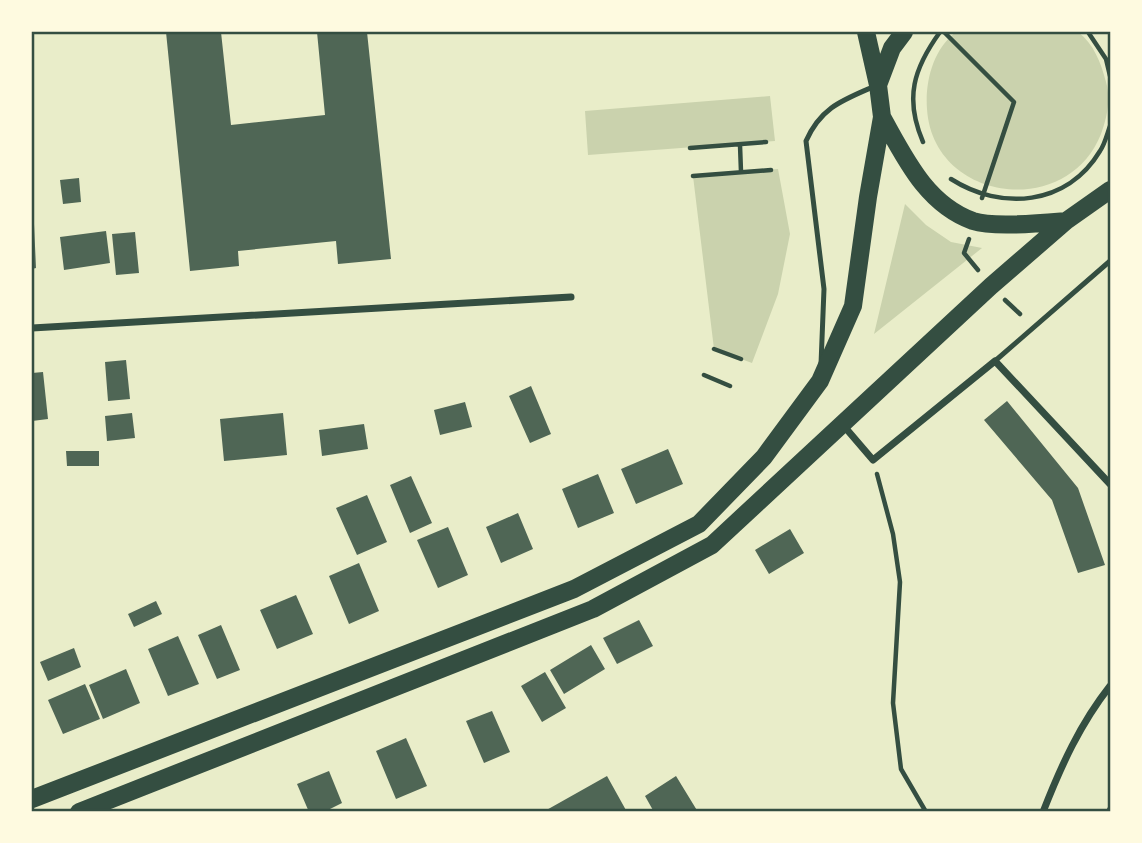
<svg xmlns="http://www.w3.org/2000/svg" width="1142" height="843" viewBox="0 0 1142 843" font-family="Overpass,sans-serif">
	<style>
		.green { fill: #cad2ad }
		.building { fill: #4f6655 }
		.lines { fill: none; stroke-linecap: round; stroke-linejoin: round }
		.path { stroke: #344e41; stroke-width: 4.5 }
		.service { stroke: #344e41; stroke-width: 5 }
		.minor { stroke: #344e41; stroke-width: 7 }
		.primary { stroke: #344e41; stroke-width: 18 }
		.neatline { fill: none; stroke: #344e41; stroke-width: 2.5 }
	</style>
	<rect width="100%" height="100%" fill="#e9edc9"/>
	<path class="green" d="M956,32h122c16,12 23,31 28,50 5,17 1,36 -5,52 -34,86 -168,68 -174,-25 -2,-27 6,-60 29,-77z
		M770,96l5,45 -187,14 -3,-44z
		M778,169l12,65 -12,60 -26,69 -38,-14 -21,-173z
		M905,204l21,21 25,17 31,6 -108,86z"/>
	<path class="building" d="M166,32h55l10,93 94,-10 -8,-83h50l24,227 -53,5 -2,-23 -98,10 1,15 -49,5z
		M79,178l2,24 -18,2 -3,-24z
		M32,224h2l2,44 -4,1z
		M106,231l4,32 -46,7 -4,-33z
		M135,232l4,41 -23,2 -4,-41z
		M126,360l4,39 -22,2 -3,-39z
		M43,372l5,47 -16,2v-48z
		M531,386l20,48 -21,9 -21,-47z
		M1007,401l71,87 27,77 -27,8 -26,-73 -68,-80z
		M465,402l7,25 -32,8 -6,-25z
		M132,413l3,25 -28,3 -2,-25z
		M283,413l4,42 -63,6 -4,-42z
		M364,424l4,25 -46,7 -3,-26z
		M668,449l15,35 -47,20 -15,-35z
		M66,451h33v15h-32z
		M598,474l16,39 -36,15 -16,-39z
		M411,476l21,47 -22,10 -20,-48z
		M367,495l20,47 -30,13 -21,-47z
		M518,513l15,36 -32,14 -15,-36z
		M448,527l20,48 -30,13 -21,-48z
		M790,529l14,24 -35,21 -14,-24z
		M359,563l20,48 -30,13 -20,-48z
		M296,595l17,39 -36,15 -17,-39z
		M156,601l6,13 -28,13 -6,-13z
		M639,620l14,26 -36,18 -14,-26z
		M221,625l19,45 -23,9 -19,-44z
		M178,636l21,48 -31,12 -20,-47z
		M591,645l14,24 -41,25 -14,-24z
		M74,648l7,19 -33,14 -8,-19z
		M126,669l14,34 -37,16 -14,-34z
		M545,672l21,36 -24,14 -21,-36z
		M85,684l15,35 -37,15 -15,-34z
		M492,711l18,41 -26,11 -18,-42z
		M406,738l21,48 -31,13 -20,-48z
		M329,771l13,32 -18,9h-15l-12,-28z
		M607,776l20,36h-84z
		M676,776l22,36h-44l-9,-16z"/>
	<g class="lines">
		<path class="path" d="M944,32l70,70 -32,96
			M1088,32l18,27 4,17
			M923,142c-19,-44 -9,-74 17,-110
			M740,145l1,27
			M690,148l76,-6
			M693,176l78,-6
			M951,179c50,32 116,27 149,-28 5,-7 7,-17 10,-25
			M969,239l-5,14 14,17
			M1005,300l15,14
			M714,349l27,10
			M704,375l26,11
			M877,474l16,60 7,48 -7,121 8,66 25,43
			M1108,812l2,-4"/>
		<path class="service" d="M995,361l115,-100
			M821,364l3,-75 -18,-148c15,-34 37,-41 69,-55"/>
		<path class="minor" d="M32,328l539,-31
			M843,425l30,35 122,-99 115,123
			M1043,812c18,-46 37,-88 67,-126"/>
		<path class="primary" d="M878,85l14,-37 12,-16
			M882,117c23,41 44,87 91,104 21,7 70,2 93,0
			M32,799l542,-210 125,-65 65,-67 56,-76 33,-75 15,-109 14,-80 -4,-32 -12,-53
			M79,812l514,-203 119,-64 279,-259 75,-65 44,-31"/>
	</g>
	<rect width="1142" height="843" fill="none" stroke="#fefae0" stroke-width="66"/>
	<rect x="33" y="33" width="1076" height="777" class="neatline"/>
</svg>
